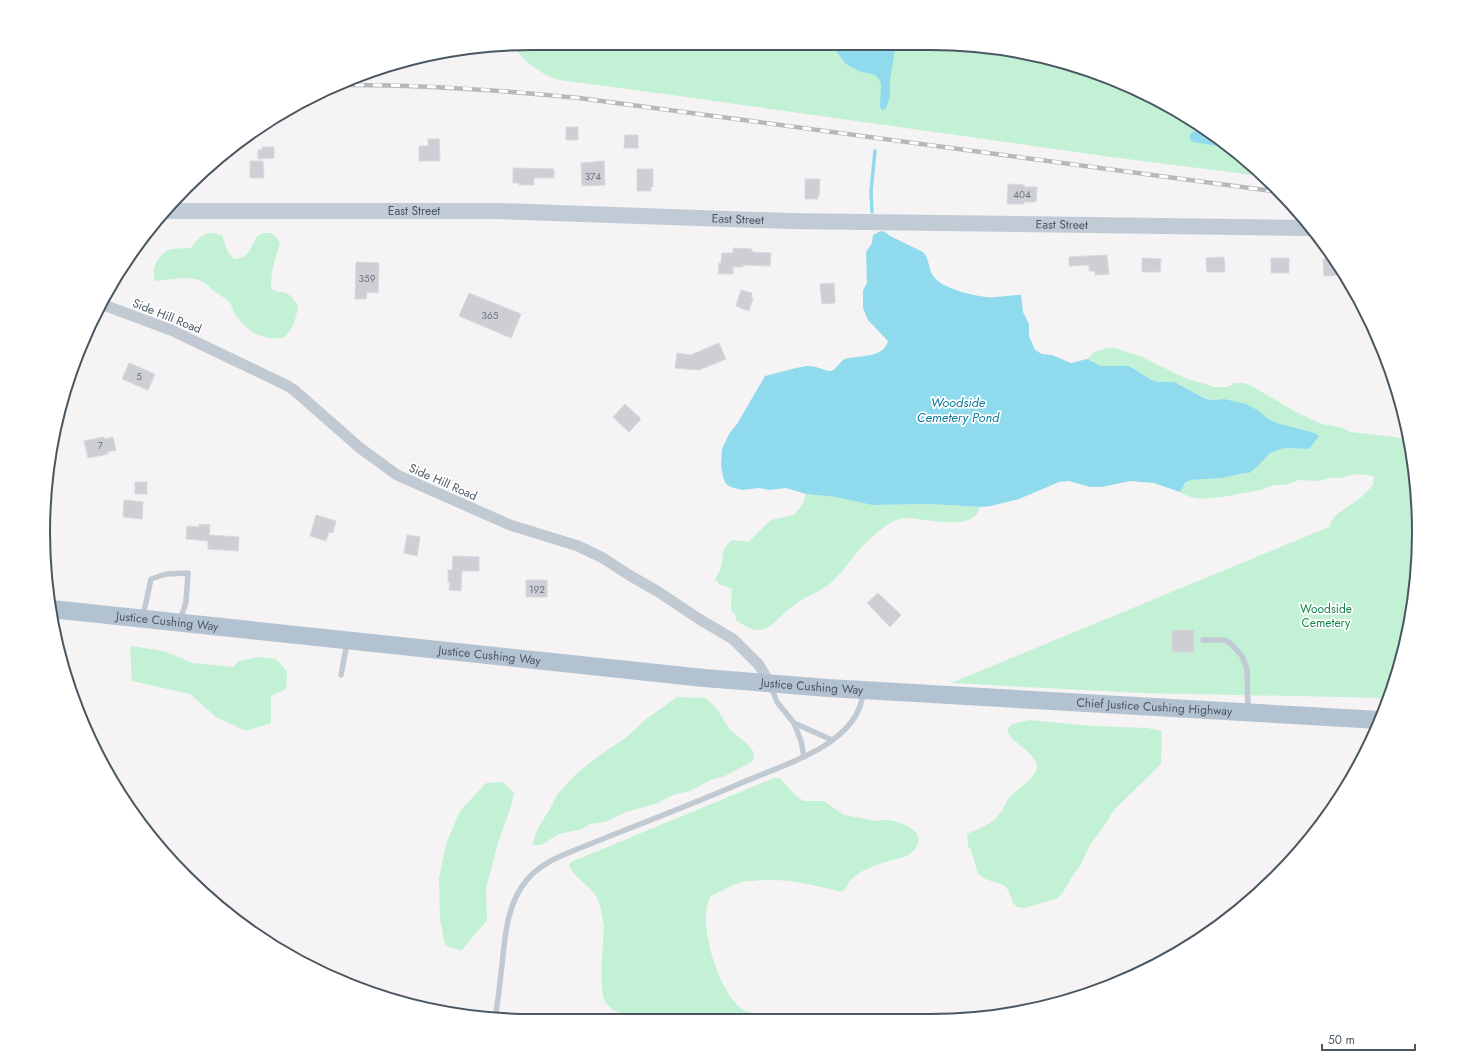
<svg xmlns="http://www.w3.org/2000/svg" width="1462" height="1064" viewBox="0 0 1462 1064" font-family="Jost,sans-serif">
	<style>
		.green { fill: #c3f1d5 }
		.water { fill: #90daee }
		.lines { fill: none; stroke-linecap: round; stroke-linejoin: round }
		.stream { stroke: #90daee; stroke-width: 3.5 }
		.building { fill: #cdcfd5; stroke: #d7d9de }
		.service { stroke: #c1cad2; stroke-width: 5.5 }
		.minor { stroke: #c1cad2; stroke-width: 11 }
		.secondary { stroke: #c1cbd6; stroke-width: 16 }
		.primary { stroke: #b3c2d1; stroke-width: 18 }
		.rail-casing { stroke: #b5b8bd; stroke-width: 4.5 }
		.rail { stroke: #fff; stroke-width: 3; stroke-dasharray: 9; stroke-linecap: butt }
		.labels { text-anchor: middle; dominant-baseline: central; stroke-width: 3.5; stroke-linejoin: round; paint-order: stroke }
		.number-label { font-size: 10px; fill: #6b747e }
		.street-label { font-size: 12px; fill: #4a5661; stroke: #fff }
		.park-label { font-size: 12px; fill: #17864f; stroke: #fff }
		.water-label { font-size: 13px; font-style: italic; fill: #0c7c9b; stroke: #fff }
		.rim { fill: none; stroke: #4a5661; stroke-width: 2 }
	</style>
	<rect width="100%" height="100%" fill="#f5f3f3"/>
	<path class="green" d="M532,43h398l126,17 61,20 84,45 52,40 12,12 -35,-5 -119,-15 -439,-62 -113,-15c-18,-6 -36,-18 -46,-35z
		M262,233h10l8,9 -8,29 -1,17c4,5 10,3 15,5 5,2 8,8 12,12 -2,15 -4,21 -14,33 -22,2 -36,-5 -49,-24 -2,-3 -3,-8 -5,-11 -4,-5 -12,-9 -17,-13 -6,-5 -11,-10 -18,-11 -13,-3 -26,1 -40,2 -2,-6 -2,-12 1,-18 9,-17 18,-14 35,-15 8,-11 16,-20 31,-12l6,16 6,7c13,0 16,-9 21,-19 1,-3 5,-5 7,-7z
		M1107,348h8l27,9 43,21 20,6 9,3h13l7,-4h9l9,3 42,25 27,13 19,3 11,5 44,5 13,3 10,60 -3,96 -22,93 -4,9 -248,-5 -190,-10 378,-156 2,-6 5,-6 24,-17 13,-13 1,-9 -16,-2 -7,1 -10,3h-11l-12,3 -19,-1 -14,5h-11l-13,5 -39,7 -16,1 -3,1c-8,-1 -16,-2 -23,-7l3,-6 7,-6 32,-2 17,-4 10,-1 7,-5 14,-15 14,-5 25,1 6,-16 -38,-10 -10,-5 -8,-7 -35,-12 -11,1 -7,-1 -32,-17h-17l-7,-3 -21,-13h-28l-14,-7 6,-6z
		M806,494l30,3 36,8 58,-1 50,3c-6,27 -56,10 -75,11 -12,1 -22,10 -31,17 -16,13 -27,32 -41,46 -8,9 -28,15 -39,24 -22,16 -28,38 -58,15v-4l-5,-6 1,-21 -13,-5 -4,-5c2,-4 5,-8 6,-12 4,-13 -2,-16 11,-27l16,2 23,-22 23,-5 8,-10z
		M130,646l34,5 29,12 40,4 6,-6 19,-4 18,2 11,12 -1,18 -15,7v27l-25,8 -30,-14 -26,-23 -58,-13z
		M677,697l29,1 11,11 13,21 15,12 8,9 1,7 -3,4 -26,14 -14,4 -21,11 -14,3 -21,10 -29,8 -21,10 -15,2 -8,5 -23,5 -18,11h-9l5,-15 14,-23 6,-12 19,-21 24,-19 27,-18 18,-17z
		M1029,720l63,6 55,2 15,3 -1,33 -47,46 -12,19 -11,14 -12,25 -4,4 -12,20 -5,6 -33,10 -8,-1 -3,-3 -6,-14 -4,-5 -19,-6 -7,-5 -7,-24 -3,-4 -1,-11 2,-2c6,-3 14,-5 19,-9 12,-7 15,-16 21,-26 6,-8 32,-23 28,-34 -6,-15 -25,-20 -30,-34l5,-6z
		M774,778h6l16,18 8,5h20l20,14 22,4c6,3 15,1 21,1 10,1 18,4 26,10 12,7 3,21 -6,26 -5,2 -11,3 -15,4 -12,4 -27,8 -37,16 -6,4 -8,11 -13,16 -29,-7 -58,-15 -88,-11 -5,0 -11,0 -15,2 -10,3 -19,9 -28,13 -16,24 9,101 33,114 13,7 39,4 55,8l-167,1c-9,-4 -20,-8 -26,-16 -9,-13 -2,-60 -2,-77 -1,-7 -3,-16 -5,-24 -5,-16 -25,-22 -30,-37l2,-3z
		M503,782l11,11 -3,13 -13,37 -12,45 1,32 -26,31 -16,-6 -5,-26 -1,-41 7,-34 14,-33 26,-28z"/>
	<path class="water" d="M830,43h66l-6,37v16l-4,13 -4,1 -2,-3 1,-23 -3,-6 -3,-3 -16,-4 -13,-7z
		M1202,126l29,22 -38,-6 -3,-3v-5z
		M881,231l4,1 5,4 33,16c7,7 5,18 11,25 9,12 38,18 52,20 11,1 24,-2 35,-2l2,17 6,12v12l6,14 7,4 10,1 19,8 16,-4 14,7h28l21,13 7,3h17l32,17 7,1 11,-1 22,5 13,7 8,7 10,5 38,10 4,3 -10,13 -25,-1 -14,5 -14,15 -7,5 -10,1 -17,4 -32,2 -5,3 -5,9 -26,-9 -24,-2 -28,6h-12l-21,-6 -10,1 -40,17 -28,7 -11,1 -50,-3 -58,1 -36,-8 -30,-3 -20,-6 -17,2 -10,-2 -17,2 -11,-3 -5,-3 -3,-7 -2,-13 1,-15 7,-15 8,-10 28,-48c13,-3 28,-8 42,-10 9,-1 20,6 24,5 6,-2 9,-10 14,-12 14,-4 38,0 43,-18l-20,-21 -5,-12v-18l4,-7 -1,-31 6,-9 1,-8z"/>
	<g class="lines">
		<path class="stream" d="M872,212l-1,-21 4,-40"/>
	</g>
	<path class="building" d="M566,127h12v13h-12z
		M625,135h13v13h-14z
		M428,139h11l1,22h-21v-15h9z
		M262,147h12v11l-16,1v-9h4z
		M250,161h13l1,17h-14z
		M604,161l1,24 -23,1 -1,-23z
		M513,168l41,1v9h-20v7h-15v-2h-6z
		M637,169h16v18h-2v4h-14z
		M805,179h15l-1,17h-1v3h-13z
		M1008,184l16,1v2h13l-1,15h-12v2h-17z
		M733,248l19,1v3l19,1 -1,13 -27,-1v2h-10v7h-15l1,-11h2l1,-10h11z
		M1107,255l2,19 -14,1v-4h-6v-6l-20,1v-9z
		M1224,257l1,15h-18l-1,-14z
		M1142,258l19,1 -1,13h-18z
		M1271,258h18v15h-18z
		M1323,259h10l10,16 -19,1z
		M356,262l23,1 -1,30 -11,-1 -1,7h-11z
		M834,283l1,20 -13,1 -2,-20z
		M741,290l11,3 -1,4 2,1 -4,13 -9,-3v-1l-4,-1z
		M469,293l52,21 -10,24 -52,-22z
		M719,343l7,16 -27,11 -24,-2 2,-15 14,2z
		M129,363l26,11 -7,16 -26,-11z
		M625,404l16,15 -12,13 -16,-15z
		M104,437l1,2 8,-2 3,13 -9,2 1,2 -20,4 -4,-17z
		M135,482h12v12h-12z
		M124,500l19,2 -1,17 -19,-2z
		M316,515l20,6 -3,12 -4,-1 -3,9 -16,-5z
		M199,524l11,1 -1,10 30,2 -1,14 -30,-2v-8l-22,-2 1,-13 12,1z
		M407,535l13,2 -3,19 -13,-3z
		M453,556l26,1v14h-17l-1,20 -12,-1 1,-8h-2v-12h4z
		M526,580h21v17h-21z
		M878,593l23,22 -11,12 -23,-24z
		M1172,630h22v22h-22z"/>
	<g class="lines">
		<path class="service" d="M143,616l8,-37 15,-5 22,-1 -2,29 -6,19
			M1203,640h22l6,4 11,12 5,13 1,41
			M341,675l6,-32
			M771,686l6,16 17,21 7,18 3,16
			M794,723l38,17
			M495,1019c3,-18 5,-36 7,-54 3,-29 5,-61 24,-84 10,-13 23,-20 37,-26 61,-25 123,-48 183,-74 26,-11 54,-20 78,-35 20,-13 37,-29 39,-54"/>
		<path class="minor" d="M101,304l70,26 115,55 8,5 66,58 37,27 113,50 68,21 25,12 26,17 28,16 42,28 34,20 26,26 11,19"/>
		<path class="secondary" id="s1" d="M163,211h334l291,10 524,7"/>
		<path class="primary" id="s2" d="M51,609l653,69 124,10 551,32"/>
		<g class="rail-casing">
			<path id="rail" d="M337,85c81,-1 161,5 242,13l700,94"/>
		</g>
		<use href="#rail" class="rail"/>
	</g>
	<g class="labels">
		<g class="number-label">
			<text x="593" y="176">374</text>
			<text x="1022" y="194">404</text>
			<text x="367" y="278">359</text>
			<text x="490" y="315">365</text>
			<text x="139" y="376">5</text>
			<text x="100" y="445">7</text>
			<text x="537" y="589">192</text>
		</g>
		<g class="street-label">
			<text stroke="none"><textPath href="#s1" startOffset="251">East Street</textPath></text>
			<text stroke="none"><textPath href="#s1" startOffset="575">East Street</textPath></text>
			<text stroke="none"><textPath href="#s1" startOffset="899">East Street</textPath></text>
			<text transform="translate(167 316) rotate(22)">Side Hill Road</text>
			<text transform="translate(443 482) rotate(24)">Side Hill Road</text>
			<text stroke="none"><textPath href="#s2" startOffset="117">Justice Cushing Way</textPath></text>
			<text stroke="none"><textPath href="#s2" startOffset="441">Justice Cushing Way</textPath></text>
			<text stroke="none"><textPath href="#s2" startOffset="765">Justice Cushing Way</textPath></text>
			<text stroke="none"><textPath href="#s2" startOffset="1108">Chief Justice Cushing Highway</textPath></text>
		</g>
		<g class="park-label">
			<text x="1326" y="609">Woodside<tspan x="1326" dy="14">Cemetery</tspan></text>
		</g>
		<g class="water-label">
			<text x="958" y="402">Woodside<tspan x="958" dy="15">Cemetery Pond</tspan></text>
		</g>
	</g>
	<path d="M0 0H1462V1064H0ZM532 50H930A482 482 0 0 1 1412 532V532A482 482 0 0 1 930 1014H532A482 482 0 0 1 50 532V532A482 482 0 0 1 532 50Z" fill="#fff" fill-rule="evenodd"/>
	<path class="rim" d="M532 50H930A482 482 0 0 1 1412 532V532A482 482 0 0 1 930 1014H532A482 482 0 0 1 50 532V532A482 482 0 0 1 532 50Z"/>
	<path d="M1322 1044v6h93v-6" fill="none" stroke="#4a5661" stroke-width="2"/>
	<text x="1328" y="1044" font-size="12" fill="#4a5661" stroke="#ffffff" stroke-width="3" paint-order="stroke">50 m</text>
</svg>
